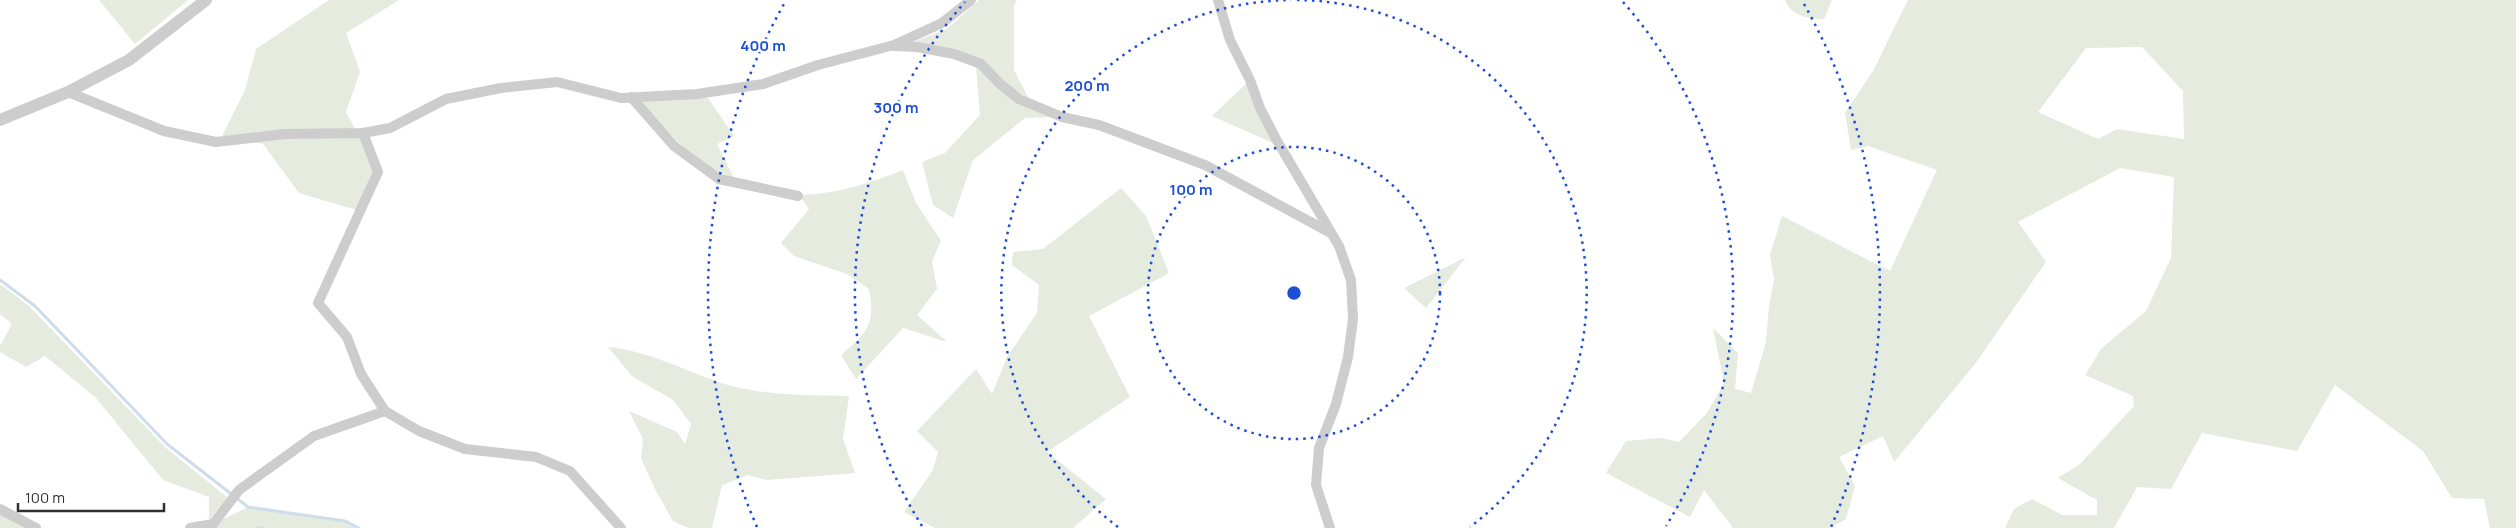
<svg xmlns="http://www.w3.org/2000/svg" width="2516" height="528" viewBox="0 0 2516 528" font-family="Manrope,sans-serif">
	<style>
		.green { fill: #e5ebdf; fill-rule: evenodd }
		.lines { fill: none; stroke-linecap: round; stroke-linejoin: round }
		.stream { stroke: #cddde9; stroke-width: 3 }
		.minor { stroke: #cdcdcd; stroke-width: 10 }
		.tertiary { stroke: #cdcdcd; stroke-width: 12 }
		.ring { fill: none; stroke: #1d4ed8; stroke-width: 2.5; stroke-dasharray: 2.5 5 }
		.centre { fill: #1d4ed8; stroke: #fff; stroke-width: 2.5 }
		.ring-label { font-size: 15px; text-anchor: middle; font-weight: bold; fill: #1d4ed8; stroke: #fff; stroke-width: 5; stroke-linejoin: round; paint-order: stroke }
	</style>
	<rect width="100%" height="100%" fill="#fff"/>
	<path class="green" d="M99,0h89l-53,44z
		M329,0h70l-53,33 14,39 -14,40 32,60 -18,39 -61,-18 -36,-49 -41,-8 23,-46 11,-41z
		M979,0h38l-3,5v65l15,29 -27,-18 -20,-21 -69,-18 34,-13z
		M1785,0h47l-8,19c-15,0 -33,-3 -39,-19z
		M1908,0h608v528h-26l-6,-29 -32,-1 -29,-47 -88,-66 -38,66 -95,-18 -31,56 -34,-2 -23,41h-109l9,-19 18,-10 30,16h35v-15l-39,-22 22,-14 54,-58 -1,-10 -48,-21 16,-26 45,-38 25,-53 3,-81 -54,-9 -102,54 28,40 -71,102 -81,98 -11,-26 -44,21 16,29 -9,33 -16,9h-97l-29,-38 -14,27 -84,-44 20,-32 35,-3 18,4 28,-29 17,-30 -11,-55 25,25 -3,36 16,4 15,-51 3,-36 5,-27 -4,-24 12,-39 108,55 47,-101 -69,-24 -17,4 -6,-37 28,-42zM2142,47l41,44 1,48 -67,-10 -19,10 -60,-27 48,-64z
		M976,67l77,50 -28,1 -52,42 -20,58 -20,-13 -11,-43 23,-9 35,-38z
		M1250,80l30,66 -68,-30z
		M708,98l26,38 -17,8 17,34c-37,-10 -69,-50 -94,-77z
		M903,170l13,33 25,38 -9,20 5,28 -20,26 30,27 -44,-14 -47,51 -15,-24c26,-21 35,-32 28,-66l-22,-15 -53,-18 -13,-13 28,-34 -8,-11 3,-3c35,-2 67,-12 99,-25z
		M1121,188l25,28 23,57 -80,43 41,81 -83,55 59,47 -33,29h-138l-31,-16 29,-42 5,-18 -21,-21 59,-62 16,25 15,-37 30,-44 2,-28 -27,-20 1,-13 30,-3z
		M1466,257l-40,51 -22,-20z
		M0,284l29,22 136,141 62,50 -18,23v-23l-46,-17 -67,-82 -51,-42 -19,11 -26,-15v-6l12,-22 -12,-10z
		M608,347c43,4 80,26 120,38 39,11 81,10 121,11l-6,43 12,34 -88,7 -19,-5 -26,10 -10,43h-24l-15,-7 -17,-30 -15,-33 2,-19 -14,-28 48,21 8,12 6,-20 -18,-24 -41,-24z
		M248,507l97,14 14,7h-169l23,-4z
		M0,514l36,14h-36z"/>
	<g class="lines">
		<path class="stream" d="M0,280l35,26 132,138 81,63 97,14 14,7
			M257,528h5"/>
		<path class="minor" d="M1218,0l12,40 20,40 10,28 16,31 63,107 12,34 2,39 -5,38 -12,47 -17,44 -3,37 14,43
			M894,46l23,1 37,7 27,10 19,20 19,15 43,18 37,8 106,40 124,67
			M68,92l96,39 52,11 69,-8 78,-1 15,39 -60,131 29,34 14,37 24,37 34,20 46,18 71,8 34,14 51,57
			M631,97l43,49 45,33 79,17
			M363,133l27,-5 56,-29 55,-11 56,-6 64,16 76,-4 66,-10 55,-19 76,-20 48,-22 29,-23
			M0,509l36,19
			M190,528l23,-4 26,-34 75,-54 71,-25"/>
		<path class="tertiary" d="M0,120l68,-28 61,-32 77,-60"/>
	</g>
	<g class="ring">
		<circle cx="1294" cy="293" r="146"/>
		<path d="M1118 527A293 293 0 0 1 1291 0M1297 0A293 293 0 0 1 1470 527"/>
		<path d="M922 526A439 439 0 0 1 965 2M1623 2A439 439 0 0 1 1666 526"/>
		<path d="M757 527A586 586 0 0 1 784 4M1804 4A586 586 0 0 1 1831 527"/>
	</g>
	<circle cx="1294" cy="293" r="8" class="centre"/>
	<g class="ring-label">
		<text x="763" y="51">400 m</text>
		<text x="1087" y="91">200 m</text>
		<text x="896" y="113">300 m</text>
		<text x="1191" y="195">100 m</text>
	</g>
	<path d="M18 503v8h146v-8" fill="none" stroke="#303030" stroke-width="2.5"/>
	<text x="25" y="503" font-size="15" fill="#303030" stroke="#ffffff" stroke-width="4" paint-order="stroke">100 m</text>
</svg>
